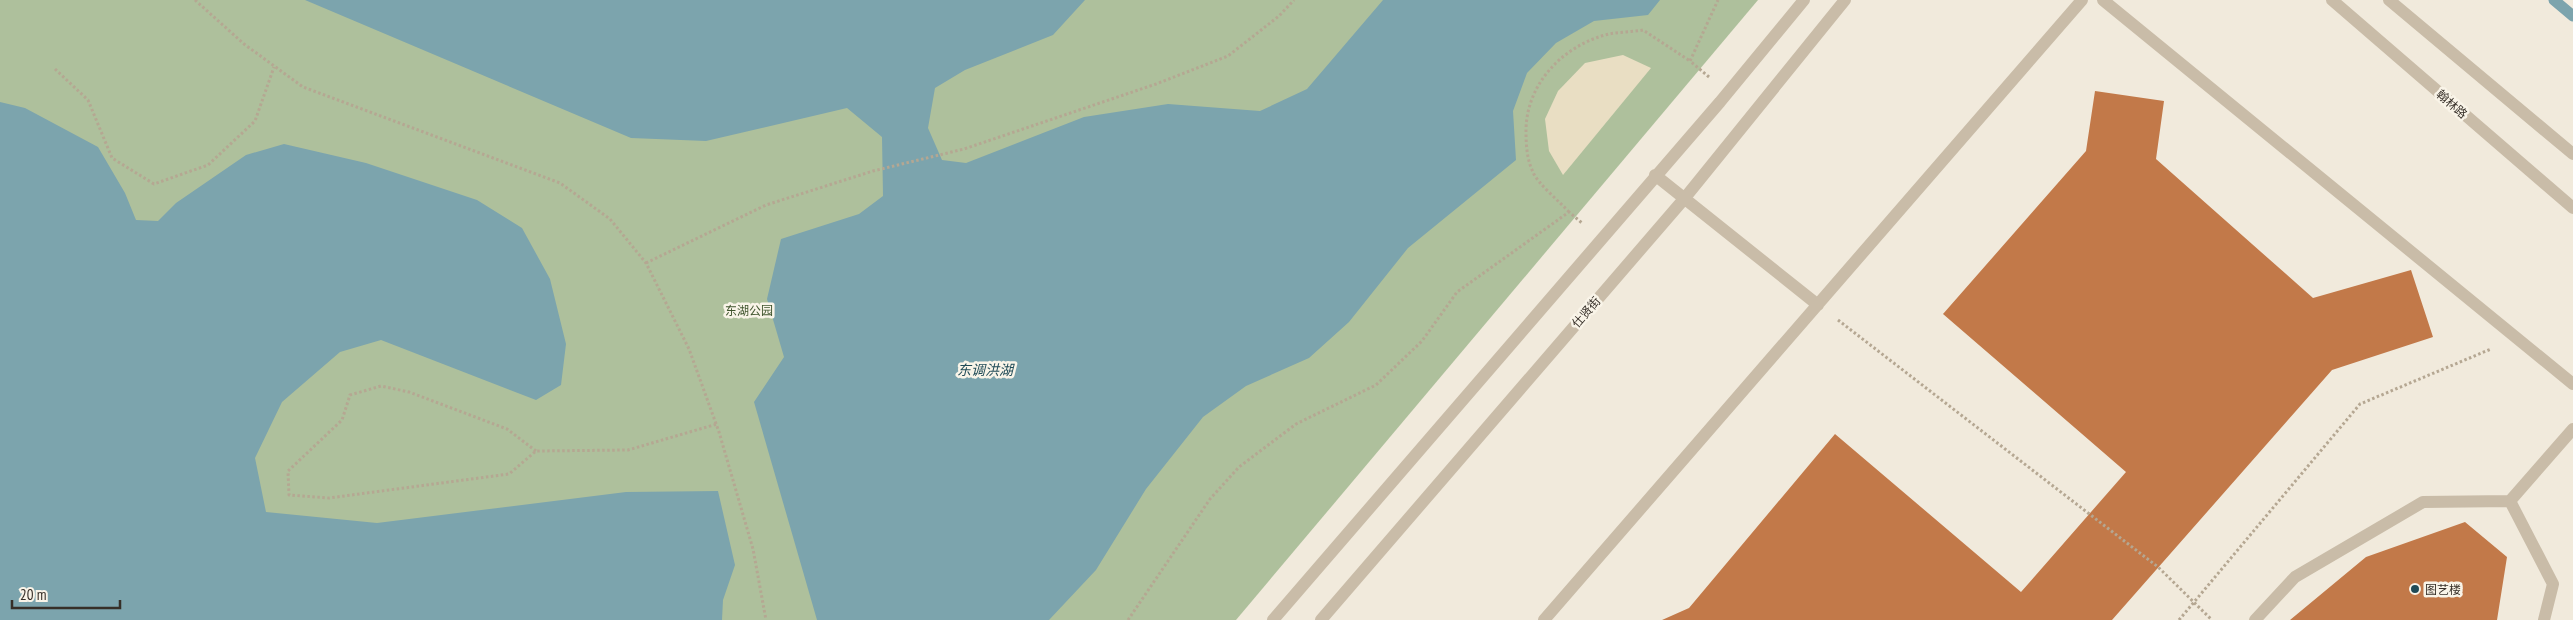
<svg xmlns="http://www.w3.org/2000/svg" width="2573" height="620" viewBox="0 0 2573 620" font-family="'PT Sans Narrow','Noto Sans SC',sans-serif">
	<style>
		.green { fill: #aec09c }
		.plaza { fill: #e9dec3 }
		.water { fill: #7ca4ad }
		.lines { fill: none; stroke-linecap: round; stroke-linejoin: round }
		.stream { stroke: #7ca4ad; stroke-width: 11 }
		.building { fill: #c27949 }
		.path { stroke: #b5a792; stroke-width: 3; stroke-dasharray: 2.5 2.5; stroke-linecap: butt }
		.minor { stroke: #c9bca8; stroke-width: 12 }
		.poi-dot { fill: #1f4a56; stroke: #f9f4e8; stroke-width: 2 }
		.labels { text-anchor: middle; dominant-baseline: central; stroke-width: 5; stroke-linejoin: round; paint-order: stroke }
		.street-label { font-size: 12px; fill: #362f28; stroke: #f9f4e8 }
		.park-label { font-size: 12px; fill: #3f542d; stroke: #f9f4e8 }
		.poi-label { font-size: 12px; fill: #362f28; stroke: #f9f4e8; text-anchor: start }
		.water-label { font-size: 14px; font-style: italic; fill: #1f4a56; stroke: #f9f4e8 }
	</style>
	<rect width="100%" height="100%" fill="#f1eadc"/>
	<path class="green" d="M0,0h1758l-522,620h-1236z"/>
	<path class="plaza" d="M1623,55l28,13 -88,107 -14,-24 -4,-32 13,-28 27,-28z"/>
	<path class="water" d="M305,0h780l-32,35 -88,35 -30,18 -7,40 14,32 24,3 118,-46 84,-13 92,7 47,-22 76,-89h277l-12,15 -54,6 -38,22 -29,30 -14,38 3,49 -108,88 -59,74 -40,36 -63,28 -43,31 -57,72 -50,81 -47,50h-232l-63,-218 30,-45 -17,-58 14,-60 78,-25 24,-18 -1,-59 -35,-29 -141,33 -75,-3z
		M0,102l25,6 73,39 27,46 11,27 22,1 18,-18 70,-48 38,-11 82,19 111,37 45,28 28,51 16,65 -5,41 -25,15 -155,-60 -41,12 -58,50 -27,56 11,54 111,11 249,-31 92,-1 17,74 -12,35 -1,20h-722z"/>
	<g class="lines">
		<path class="stream" d="M2554,0l19,16"/>
	</g>
	<path class="building" d="M2095,91l69,10 -8,58 157,139 98,-28 22,67 -101,33 -220,250h-450l27,-12 146,-174 186,158 105,-120 -183,-158 143,-163z
		M2465,522l42,35 -10,63h-207l76,-63z"/>
	<g class="lines">
		<path class="path" d="M195,0l49,44 59,43 257,96 50,36 36,44 43,86 30,83 34,117 13,71
			M55,69l33,31 24,58 42,26 54,-19 47,-44 19,-54
			M1709,77l-19,-16 28,-61
			M1569,212c-9,-10 -32,-29 -36,-40 -6,-12 -7,-27 -7,-41 0,-47 37,-86 83,-97 11,-2 23,-2 34,-4l47,31
			M646,263l120,-58 107,-34 91,-22 192,-65 72,-28 51,-40 15,-16
			M1838,320l320,247 54,53
			M536,451l-29,-22 -98,-37 -28,-6 -31,9 -8,25 -54,51 1,24 40,3 180,-24 27,-23 92,-1 89,-26
			M1128,620l82,-121 29,-32 57,-43 80,-39 46,-44 35,-49 112,-80 13,11
			M2179,620l181,-216 131,-55"/>
		<path class="minor" d="M2103,0l470,384
			M2332,0l241,208
			M2389,0l184,154
			M1655,175l163,130
			M2510,501l43,83 -9,36
			M1273,620l447,-518 84,-102
			M1321,620l363,-421 161,-199
			M1544,620l538,-620
			M2255,620l40,-43 128,-75 87,-1 63,-72"/>
	</g>
	<circle class="poi-dot" cx="2415" cy="589" r="5"/>
	<g class="labels">
		<g class="street-label">
			<text transform="translate(2452 104) rotate(41)">翰林路</text>
			<text transform="translate(1586 312) rotate(-49)">仕贤街</text>
		</g>
		<g class="park-label">
			<text x="749" y="310">东湖公园</text>
		</g>
		<g class="poi-label">
			<text x="2425" y="589">图艺楼</text>
		</g>
		<g class="water-label">
			<text x="985" y="370">东调洪湖</text>
		</g>
	</g>
	<path d="M12 600v8h108v-8" fill="none" stroke="#362f28" stroke-width="2.5"/>
	<text x="20" y="600" font-size="15" fill="#362f28" stroke="#f9f4e8" stroke-width="4" paint-order="stroke">20 m</text>
</svg>
